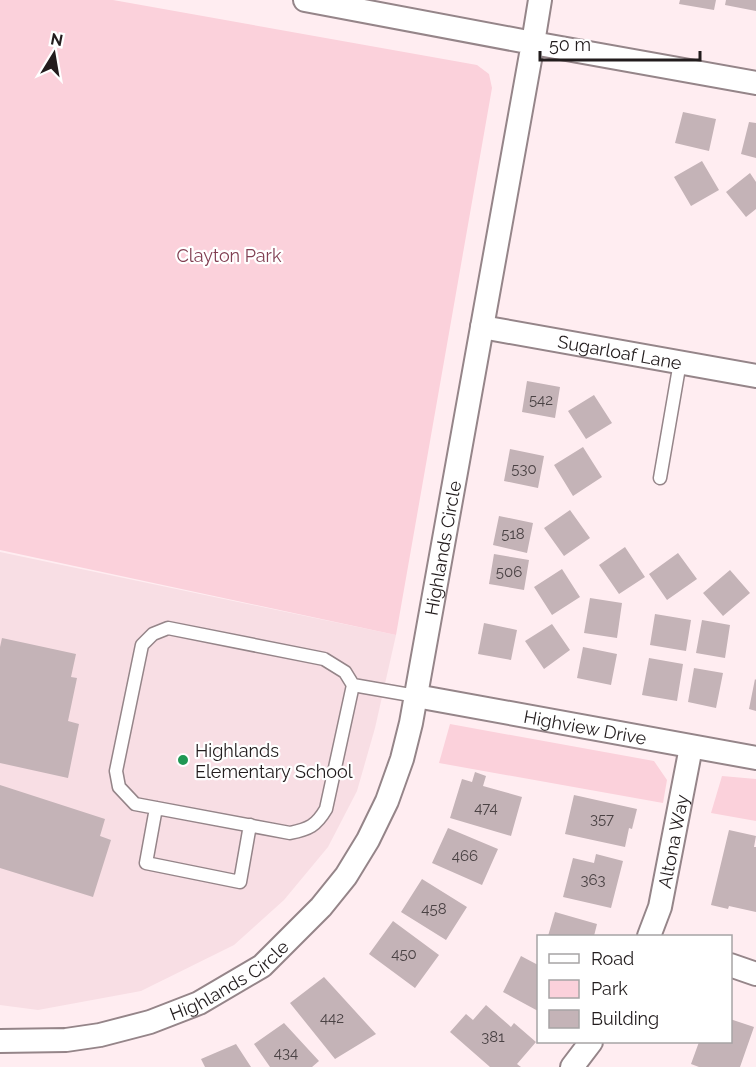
<svg xmlns="http://www.w3.org/2000/svg" width="756" height="1067" viewBox="0 0 756 1067" font-family="Raleway,sans-serif">
	<style>
		.built { fill: #f8dee4 }
		.green { fill: #fbd1db }
		.building { fill: #c4b3b7 }
		.lines { fill: none; stroke-linecap: round; stroke-linejoin: round }
		.service-casing { stroke: #958589; stroke-width: 15 }
		.minor-casing { stroke: #958589; stroke-width: 26 }
		.service { stroke: #fff; stroke-width: 12 }
		.minor { stroke: #fff; stroke-width: 22 }
		.poi-dot { fill: #1f9753; stroke: #fff; stroke-width: 2 }
		.labels { text-anchor: middle; dominant-baseline: central; stroke-width: 4.5; stroke-linejoin: round; paint-order: stroke }
		.number-label { font-size: 15px; fill: #4a4244 }
		.park-label { font-size: 18px; fill: #813f52; stroke: #fff }
		.street-label { font-size: 18px; fill: #221c1d; stroke: #fff }
		.poi-label { font-size: 18px; fill: #221c1d; stroke: #fff; text-anchor: start }
	</style>
	<rect width="100%" height="100%" fill="#ffedf1"/>
	<path class="built" d="M0,552l396,83 -21,93 -18,63 -29,56 -44,53 -50,45 -93,46 -103,19 -38,-5z"/>
	<path class="green" d="M0,0h113l364,65 12,9 3,14 -96,547 -396,-85z
		M450,724l204,37 13,19 -4,23 -224,-40z
		M722,776l34,3v42l-45,-8z"/>
	<path class="building" d="M680,0h36l-2,10 -35,-6z
		M726,0h30v11l-31,-6z
		M683,112l33,7 -7,32 -34,-8z
		M749,122l7,1v35l-15,-4z
		M702,161l17,29 -28,16 -17,-29z
		M750,173l6,9v27l-10,8 -20,-25z
		M527,381l33,6 -5,31 -33,-6z
		M594,395l18,28 -26,16 -18,-28z
		M583,447l19,30 -29,19 -19,-31z
		M510,449l34,7 -6,32 -34,-7z
		M570,510l20,28 -26,18 -20,-28z
		M499,516l34,7 -6,30 -34,-8z
		M625,547l20,30 -26,17 -20,-29z
		M678,553l19,26 -30,21 -18,-26z
		M494,554l35,6 -5,30 -35,-6z
		M562,569l18,28 -28,18 -18,-28z
		M730,570l20,23 -27,23 -20,-23z
		M590,598l32,5 -5,35 -33,-5z
		M655,614l36,6 -5,31 -36,-6z
		M702,620l28,5 -5,33 -29,-5z
		M484,623l33,7 -6,30 -33,-6z
		M552,624l18,26 -26,19 -19,-28z
		M2,638l74,16 -5,23 6,1 -9,43 11,3 -11,54 -68,-15v-116z
		M583,647l34,7 -6,31 -34,-7z
		M649,658l34,6 -6,37 -35,-6z
		M694,668l29,5 -7,35 -28,-6z
		M755,679l1,1v31l-7,-2z
		M475,772l11,4 -3,10 39,11 -11,39 -61,-18 12,-39 10,3z
		M0,785l105,34 -5,17 11,4 -18,57 -93,-29z
		M574,795l63,14 -5,20 -3,-1 -4,19 -60,-13z
		M448,828l50,21 -16,36 -50,-22z
		M729,830l27,6 -2,11h2v65l-27,-6 -1,3 -17,-4z
		M596,854l27,7 -12,47 -48,-11 10,-39 21,5z
		M422,879l45,28 -21,33 -45,-28z
		M555,912l42,12 -3,12h-46z
		M393,921l46,34 -24,33 -46,-34z
		M521,956l17,9v46l-35,-19z
		M324,977l52,57 -41,25 -45,-56z
		M486,1005l25,22 3,-4 22,19 -19,22 4,3h-31l-40,-35 16,-18 7,6z
		M730,1019l24,8 -14,40h-41l-8,-3 8,-22h31z
		M284,1023l35,38 -7,6h-42l-16,-23z
		M236,1044l15,23h-46l-4,-8z"/>
	<g class="lines">
		<g class="service-casing">
			<path id="service" d="M660,478l20,-116
				M353,685l-27,124c-10,17 -17,20 -36,24l-155,-29 -16,-17 -3,-16 26,-126 11,-11 15,-6 156,31 21,13 8,13 63,11
				M156,808l-10,55 94,19 10,-57"/>
		</g>
		<g class="minor-casing">
			<g id="minor">
				<path d="M540,0l-7,43 223,40"/>
				<path id="s1" d="M482,327l274,49"/>
				<path id="s2" d="M416,696l340,62"/>
				<path id="s3" d="M649,936l11,-29 31,-160"/>
				<path d="M730,965l26,9"/>
				<path id="s4" d="M0,1041l66,-1 34,-5 50,-13 49,-19 63,-37 59,-59 25,-31 22,-36 19,-39 15,-42 9,-36 122,-680 -228,-43"/>
				<path d="M572,1067l19,-25"/>
			</g>
		</g>
		<use href="#service" class="service"/>
		<use href="#minor" class="minor"/>
	</g>
	<circle class="poi-dot" cx="183" cy="760" r="6"/>
	<g class="labels">
		<g class="number-label">
			<text x="541" y="400">542</text>
			<text x="524" y="469">530</text>
			<text x="513" y="534">518</text>
			<text x="509" y="572">506</text>
			<text x="486" y="808">474</text>
			<text x="602" y="819">357</text>
			<text x="465" y="856">466</text>
			<text x="593" y="880">363</text>
			<text x="434" y="909">458</text>
			<text x="404" y="954">450</text>
			<text x="332" y="1018">442</text>
			<text x="493" y="1037">381</text>
			<text x="286" y="1053">434</text>
		</g>
		<g class="park-label">
			<text x="229" y="255">Clayton Park</text>
		</g>
		<g class="street-label">
			<text stroke="none"><textPath href="#s1" startOffset="140">Sugarloaf Lane</textPath></text>
			<text stroke="none"><textPath href="#s4" startOffset="746">Highlands Circle</textPath></text>
			<text stroke="none"><textPath href="#s2" startOffset="172">Highview Drive</textPath></text>
			<text stroke="none"><textPath href="#s3" startOffset="98">Altona Way</textPath></text>
			<text stroke="none"><textPath href="#s4" startOffset="242">Highlands Circle</textPath></text>
		</g>
		<g class="poi-label">
			<text x="195" y="750">Highlands<tspan x="195" dy="21">Elementary School</tspan></text>
		</g>
	</g>
	<rect x="537" y="935" width="195" height="108" fill="#ffffff" stroke="#a7a4a5" stroke-width="1.5"/>
	<rect x="549" y="954" width="30" height="9" fill="#ffffff" stroke="#a7a4a5" stroke-width="1.5"/>
	<text x="591" y="965" font-size="18" fill="#221c1d">Road</text>
	<rect x="549" y="980" width="30" height="18" fill="#fbd1db" stroke="#a7a4a5" stroke-width="1.5"/>
	<text x="591" y="995" font-size="18" fill="#221c1d">Park</text>
	<rect x="549" y="1010" width="30" height="18" fill="#c4b3b7" stroke="#a7a4a5" stroke-width="1.5"/>
	<text x="591" y="1025" font-size="18" fill="#221c1d">Building</text>
	<g transform="translate(54 54) rotate(11)" stroke="#ffffff" stroke-width="4.5" paint-order="stroke">
	<path d="M0-4.5L10 22L0 15L-10 22Z" fill="#221c1d"/>
	<text y="-9" font-size="16" font-weight="bold" text-anchor="middle" fill="#221c1d">N</text>
	</g>
	<path d="M540 51v9h160v-9" fill="none" stroke="#221c1d" stroke-width="3"/>
	<text x="549" y="51" font-size="18" fill="#221c1d" stroke="#ffffff" stroke-width="4.5" paint-order="stroke">50 m</text>
</svg>
